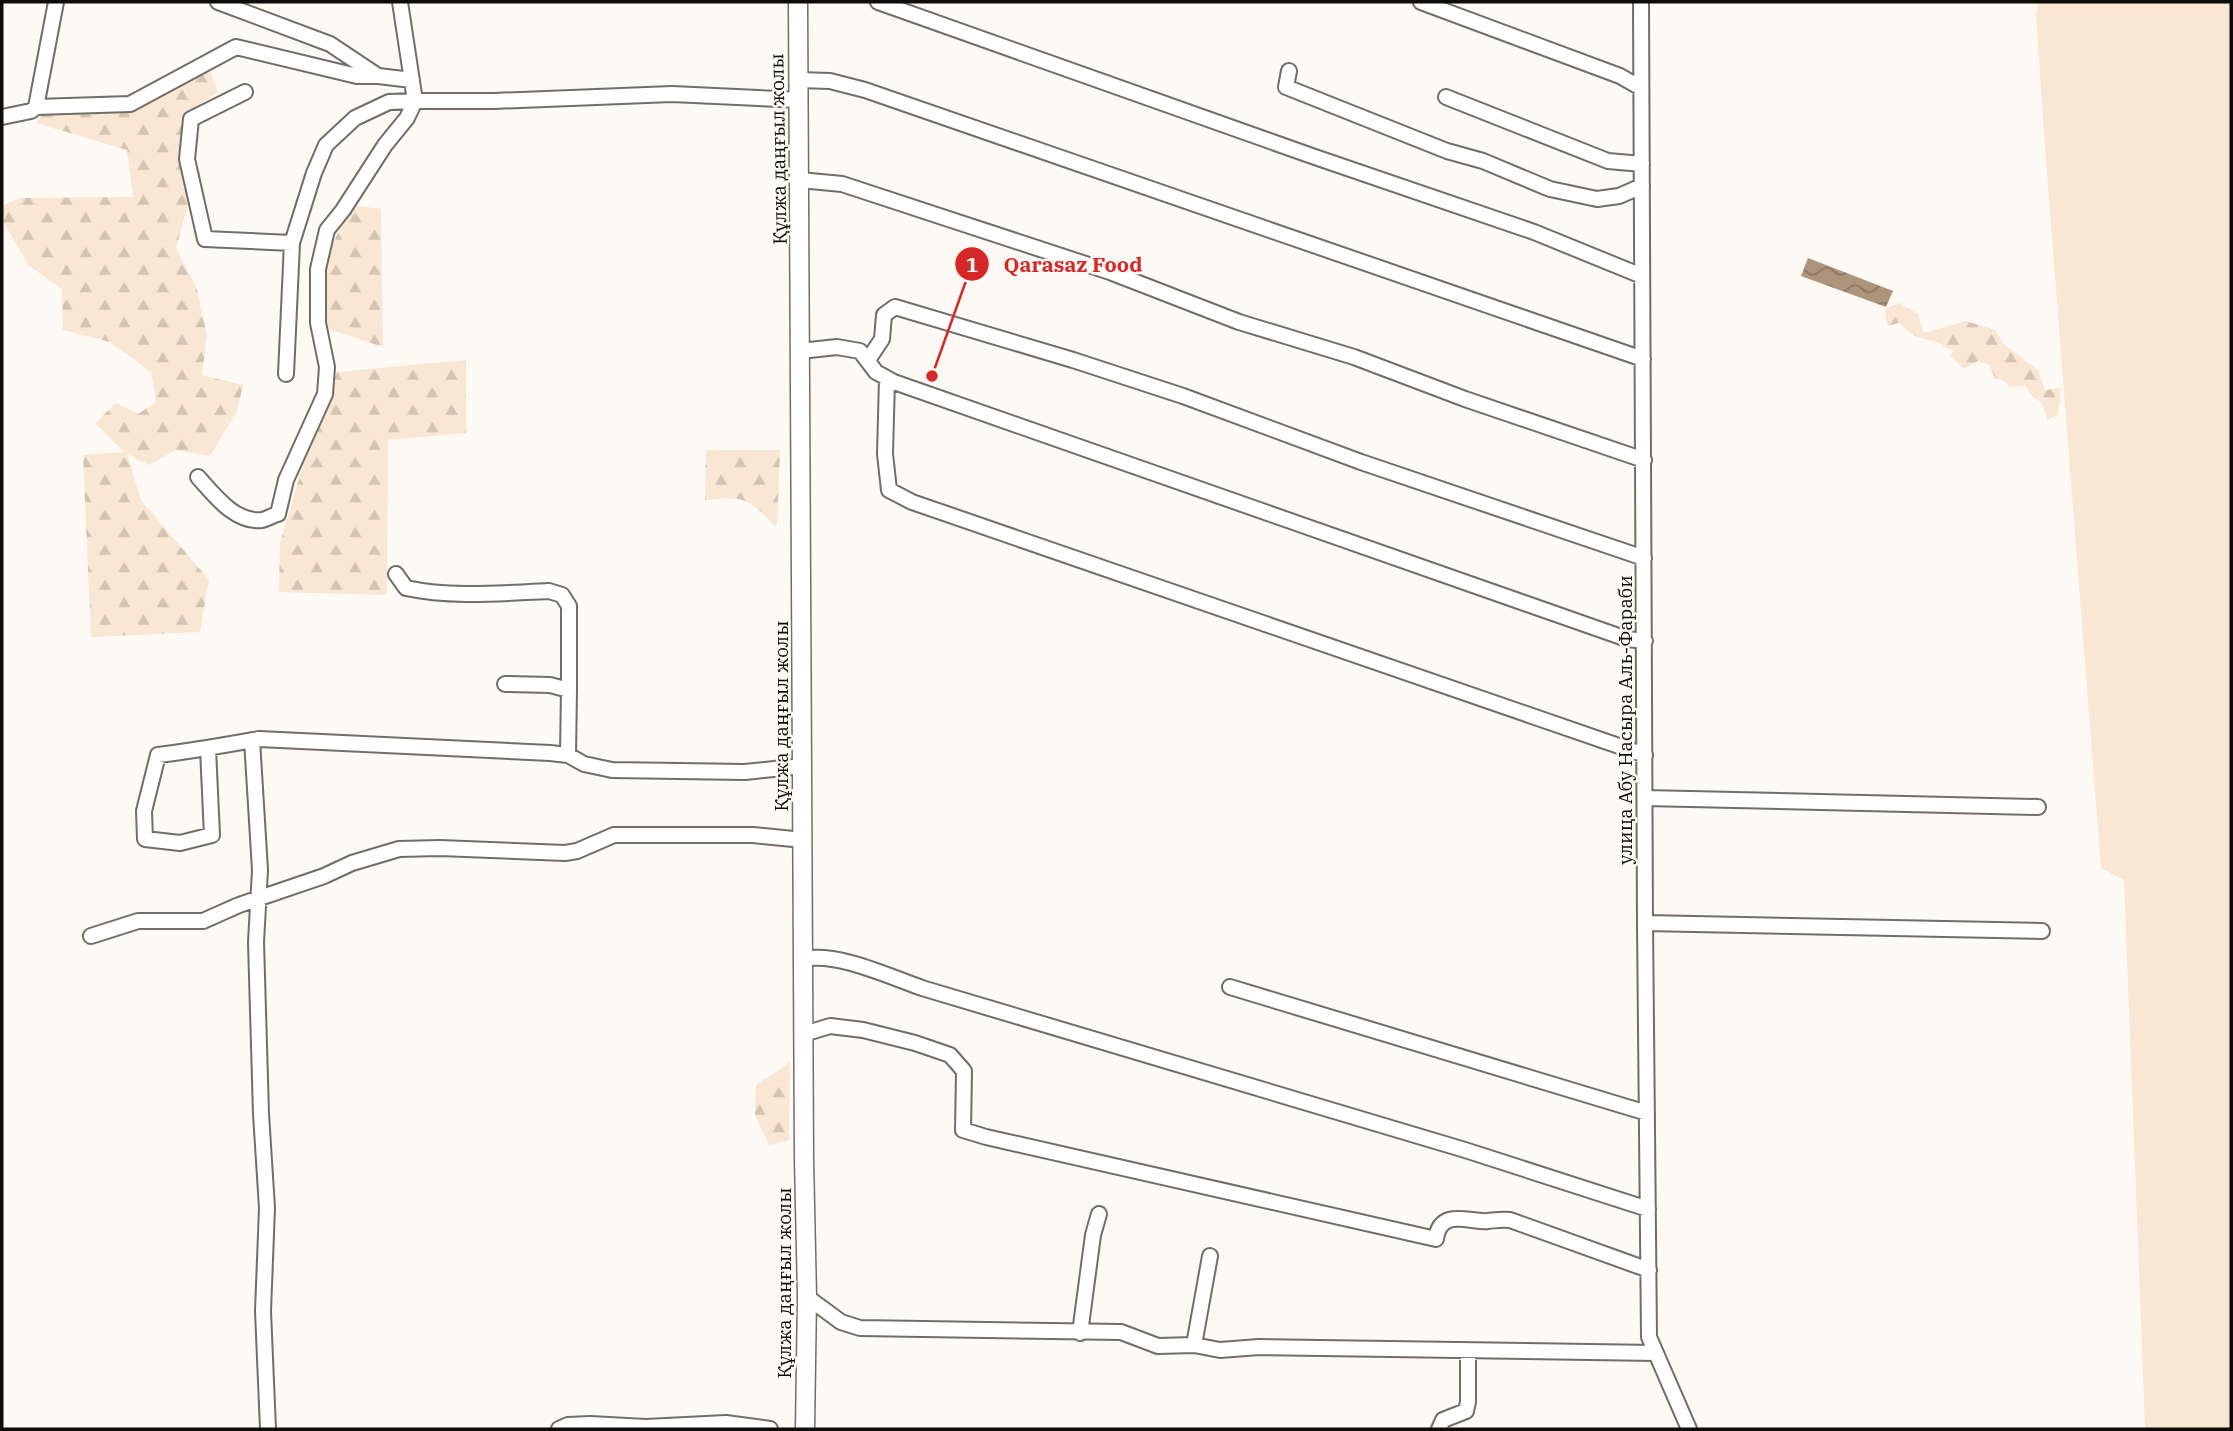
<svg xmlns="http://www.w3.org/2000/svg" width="2233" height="1431" viewBox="0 0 2233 1431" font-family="'IBM Plex Serif',serif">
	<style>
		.green { fill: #f9e6d3 }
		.forest { fill: url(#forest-firs) }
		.water { fill: url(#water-waves) }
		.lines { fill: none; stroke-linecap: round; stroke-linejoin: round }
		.minor-casing { stroke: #716e6a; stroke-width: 18 }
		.major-casing { stroke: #716e6a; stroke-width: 21 }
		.minor { stroke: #fff; stroke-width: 14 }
		.major { stroke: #fff; stroke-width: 18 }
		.labels { text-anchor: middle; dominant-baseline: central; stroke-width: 5; stroke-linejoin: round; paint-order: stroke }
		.street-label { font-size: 19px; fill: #0d0c0b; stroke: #fdf9f5 }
		.leader { fill: none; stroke: #d62828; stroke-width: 2.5 }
		.callout-dot { fill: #d62828; stroke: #fdf9f5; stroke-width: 2.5 }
		.mark-label { font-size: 21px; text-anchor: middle; font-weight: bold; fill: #fff }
		.callout-label { font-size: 21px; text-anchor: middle; font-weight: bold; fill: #d62828; stroke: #fdf9f5; stroke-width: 5; stroke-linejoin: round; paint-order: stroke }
	</style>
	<defs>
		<pattern id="forest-firs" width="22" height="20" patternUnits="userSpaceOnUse" patternTransform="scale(1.75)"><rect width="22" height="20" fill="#f9e6d3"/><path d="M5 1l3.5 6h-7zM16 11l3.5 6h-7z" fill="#d4c4b4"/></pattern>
		<pattern id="water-waves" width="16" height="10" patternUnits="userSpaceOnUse" patternTransform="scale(1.75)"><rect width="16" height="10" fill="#ae947b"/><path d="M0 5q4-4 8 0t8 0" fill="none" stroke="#8c7763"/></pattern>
	</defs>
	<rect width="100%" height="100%" fill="#fdf9f5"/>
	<path class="green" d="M2038,2h193v1427h-83l-3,-3 -21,-546 -23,-12 -57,-734 -8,-120z"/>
	<path class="forest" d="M210,71l8,21 -36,24 7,84 -13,48 21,41 10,47 -5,39 41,10 -6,26 -27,45 -34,-6 -27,15 -22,-11 14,46 68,80 -9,52 -109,5 -8,-182 41,-3 -29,-29 21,-20 22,11 18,-12 -5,-30 -41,-30 -47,-12 -1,-41 -34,-24 -26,-46v-13l18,-8 113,-1 -6,-47 -91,-27 7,-11 88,1z
		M350,205l31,4 2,138 -57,-19 -5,-35 11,-47z
		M1899,303l19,11 6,19 42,-12 29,9 9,14 34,26 7,20 15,-2v16l-3,11 -9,5 -7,-18 -8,-5 -8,-11 -15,1 -8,-7 -7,-2 -6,-13 -11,-4 -14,8 -14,-13 3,-6c-7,-2 -13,-7 -20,-9 -17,-4 -21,-5 -34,-18l-12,3 -2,-17z
		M466,360v73l-78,7 -1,155 -108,-3 1,-49 33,-112 24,-59z
		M706,450h74l-3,77c-30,-28 -30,-32 -72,-27z
		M790,1062l-1,78 -20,5 -14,-30 1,-30z"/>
	<path class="water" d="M1808,258l85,33 -7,16 -85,-31z"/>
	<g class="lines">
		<g class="minor-casing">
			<path id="minor" d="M56,2l-20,105 94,-3 106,-57 121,29h21
				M218,2l112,42 48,32 34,4
				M400,2l15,99h78l179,-7 127,6
				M878,2l434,154 222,76 108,44
				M1421,2l199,74 21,12
				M1641,2l4,921 4,414 40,92
				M1289,71l-3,16 161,64 36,10 67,28 47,10 22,-3 23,-10
				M799,80l31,1 35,9 778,269
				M245,92l-54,27 -4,40 18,80 87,4
				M1446,97l162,64 34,3
				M2,117l29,-6 5,-4
				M800,180l42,4 268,88 129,50 115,35 111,42 179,61
				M800,351l37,-4 23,4 16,21 18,10 733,257 18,2
				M868,360l14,-21 2,-24 11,-8 178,53 110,36 178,66 283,96
				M887,379l-2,75 4,36 23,12 733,253
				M198,477c16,18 37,46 64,43 5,-1 11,-5 16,-6l8,-34 39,-86 2,-27 -9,-44v-54l9,-39 16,-20 42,-65 22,-27 8,-17 -26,1 -34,16 -29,27 -12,28 -22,70 -6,131
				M396,574l10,14c46,10 96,5 143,3l13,4 7,11v84
				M505,684l45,1 19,5 -1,65
				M252,740l8,130 -4,72 5,172 6,94 -4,103 5,118
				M208,749l4,86 -32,8 -35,-4 -1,-28 14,-56c34,-4 67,-10 101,-16l291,14 18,2 16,9 28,6 133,2 57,-6
				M1645,798l393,9
				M1645,923l397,8
				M91,936l47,-15h65l36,-16 85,-29 28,-13 47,-14 41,-1 125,5 12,-2 37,-16h139l50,5
				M803,959c35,-7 85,17 119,29l543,162 183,59
				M1230,987l417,126
				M804,1034l26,-8 33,4 52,13 35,12 14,16 -1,59 23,7 450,102c4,-32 35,-16 52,-18 9,-1 13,-2 22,-1l139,50
				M807,1297l34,25 19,6 261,4 37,14 36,-1 26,5 39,-3 397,6
				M1080,1333l13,-98 6,-21
				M1194,1345l16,-89
				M559,1429l9,-4 22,-1 56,3 80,-4 44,6
				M1439,1429l4,-9 23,-9 2,-9v-51"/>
		</g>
		<g class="major-casing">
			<path id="major" d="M798,2l6,1157 3,138 -2,132"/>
		</g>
		<use href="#minor" class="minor"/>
		<use href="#major" class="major"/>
	</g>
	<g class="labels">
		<g class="street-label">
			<text transform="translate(778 149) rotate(-91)">Құлжа даңғыл жолы</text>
			<text transform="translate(781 716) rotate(-90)">Құлжа даңғыл жолы</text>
			<text transform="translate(1625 720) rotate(-90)">улица Абу Насыра Аль-Фараби</text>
			<text transform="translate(784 1283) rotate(-90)">Құлжа даңғыл жолы</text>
		</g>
	</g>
	<path class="leader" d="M932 376L972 264"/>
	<g class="callout-dot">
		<circle cx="932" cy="376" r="7"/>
		<circle cx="972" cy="264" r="18"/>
	</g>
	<g class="mark-label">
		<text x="972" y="272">1</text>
	</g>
	<g class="callout-label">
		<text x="1073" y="272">Qarasaz Food</text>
	</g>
	<rect width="2233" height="1431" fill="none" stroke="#0d0c0b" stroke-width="7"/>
</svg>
